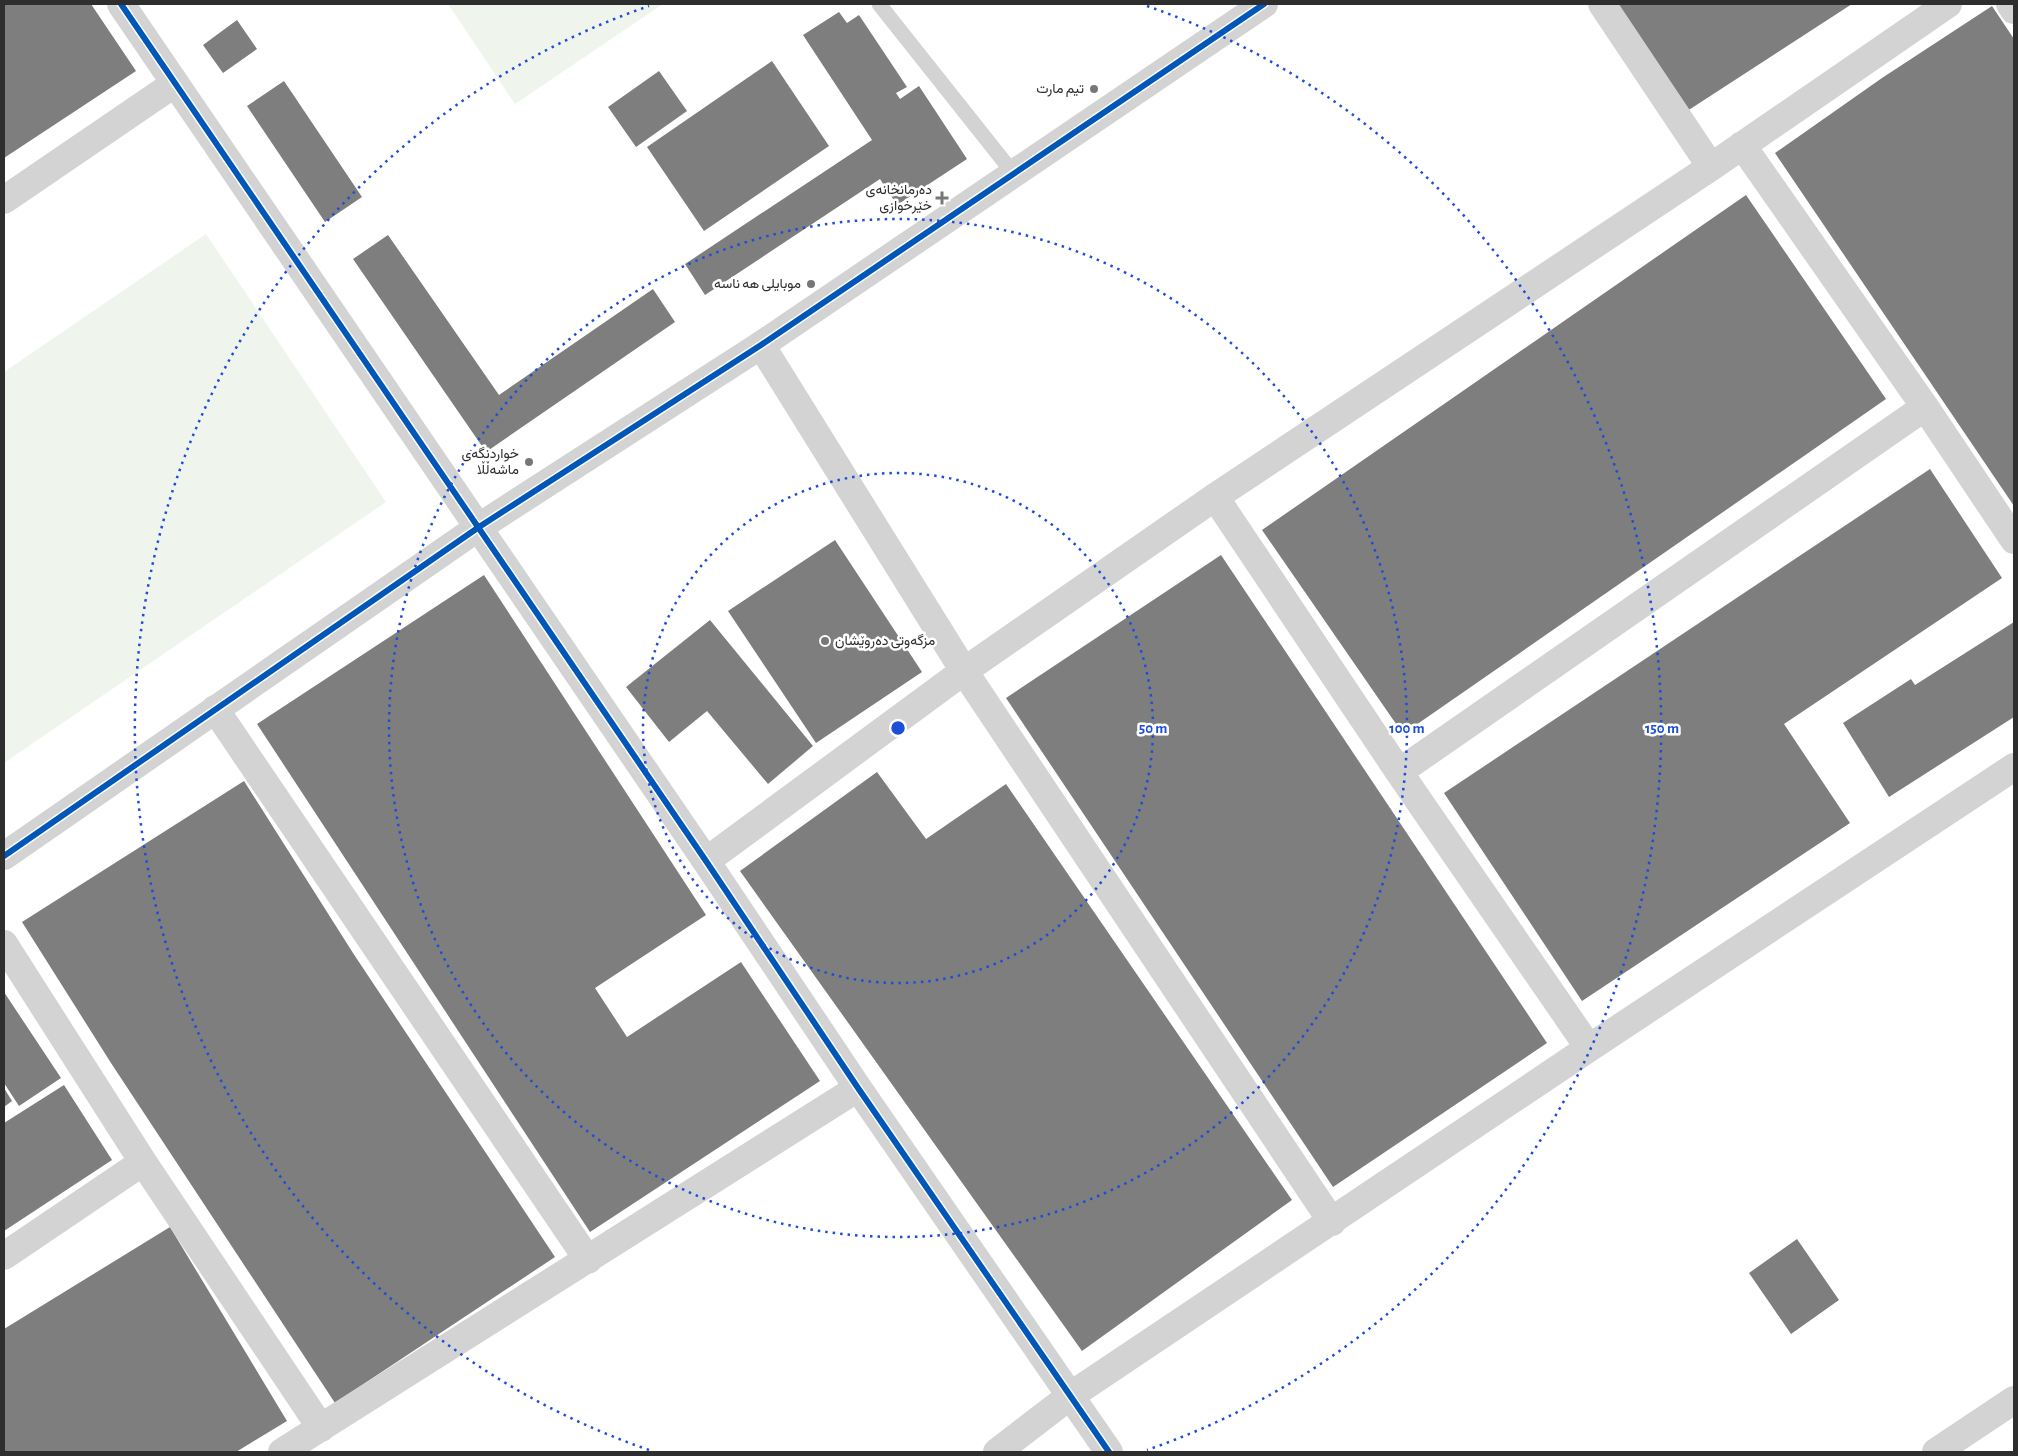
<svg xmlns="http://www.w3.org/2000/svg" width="2018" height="1456" viewBox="0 0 2018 1456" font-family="'Alegreya Sans',Vazirmatn,sans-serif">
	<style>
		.green { fill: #eff4ec }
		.building { fill: #7e7e7e }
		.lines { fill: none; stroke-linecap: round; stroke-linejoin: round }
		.service { stroke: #d3d3d3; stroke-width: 15 }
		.minor { stroke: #d3d3d3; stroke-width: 28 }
		.tertiary { stroke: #d3d3d3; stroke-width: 28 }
		.cycleway-casing { stroke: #fff; stroke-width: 9 }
		.cycleway { stroke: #0057b8; stroke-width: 6 }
		.ring { fill: none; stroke: #1d4ed8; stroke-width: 2.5; stroke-dasharray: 2.5 5 }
		.poi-dot { fill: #777; stroke: #fff; stroke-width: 2 }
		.labels { text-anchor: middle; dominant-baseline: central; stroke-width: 5; stroke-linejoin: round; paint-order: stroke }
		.poi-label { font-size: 14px; fill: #2e2e2e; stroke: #fff; text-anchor: end }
		.centre { fill: #1d4ed8; stroke: #fff; stroke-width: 2.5 }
		.ring-label { font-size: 15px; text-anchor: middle; font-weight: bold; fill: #1d4ed8; stroke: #fff; stroke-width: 5; stroke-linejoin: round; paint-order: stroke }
	</style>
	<rect width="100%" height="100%" fill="#fff"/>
	<path class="green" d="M448,4h215l-148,100z
		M206,234l180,268 -382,261v-391z"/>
	<path class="building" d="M4,4h87l45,67 -132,87z
		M1608,4h244l-171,111z
		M1992,6l22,33v467l-239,-353 107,-75z
		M839,12l8,11 12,-8 48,72 -11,6 4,6 19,-13 48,73 -70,46 -17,-26 -175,116 -20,-31 187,-124 -69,-105z
		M237,20l20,29 -34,24 -20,-28z
		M772,61l57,85 -125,85 -57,-84z
		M659,71l28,40 -51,36 -28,-40z
		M284,81l78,116 -37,25 -78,-116z
		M1746,195l140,204 -483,335 -141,-204z
		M388,235l111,160 154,-106 22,33 -189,130 -133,-193z
		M1930,469l72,109 -218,146 66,99 -268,178 -138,-208z
		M835,540l87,132 -106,71 -88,-132z
		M1221,555l326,488 -214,144 -327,-489z
		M484,575l222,340 -111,73 32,49 114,-75 79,119 -230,151 -333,-508z
		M710,620l103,126 -45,38 -61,-73 -38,31 -43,-55z
		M2014,622v95l-125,80 -46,-74 68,-44 4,6z
		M877,772l49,67 80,-55 286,416 -210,151 -342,-480z
		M244,781l109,172 202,304 -220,146 -224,-340 -89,-141z
		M4,992l57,86 -42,28 -15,-23z
		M64,1085l48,75 -108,71v-108z
		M4,1088l8,13 -8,6z
		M170,1227l117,194 -51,31h-232v-123z
		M1797,1239l42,61 -48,34 -42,-61z"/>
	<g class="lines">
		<path class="service" d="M879,4l135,170"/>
		<path class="minor" d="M121,4l585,857 152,227 251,364
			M1602,4l109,163
			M2010,4l4,6
			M1742,145l183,262 89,133
			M4,200l170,-116
			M761,345l203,326 368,551
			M1215,497l184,275 190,276
			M215,709l373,551
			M1399,772l526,-365
			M706,861l258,-190 251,-174 496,-330 237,-163
			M4,944l139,218 178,266
			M4,1256l139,-94
			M282,1452l576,-364
			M997,1452l73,-56 519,-348 425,-281
			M1936,1452l78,-52"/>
		<path class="tertiary" d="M4,856l475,-329 282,-182 503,-341"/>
		<g class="cycleway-casing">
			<path id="cycleway" d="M121,4l585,857 152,227 251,364
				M4,856l475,-329 282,-182 503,-341"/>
		</g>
		<use href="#cycleway" class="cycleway"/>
	</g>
	<g class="ring">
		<circle cx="898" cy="728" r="255"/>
		<circle cx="898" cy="728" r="509"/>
		<path d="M649 1450A764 764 0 0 1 649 6M1147 6A764 764 0 0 1 1147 1450"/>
	</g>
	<g class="poi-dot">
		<circle cx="1094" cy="89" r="5"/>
		<path d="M939.5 190.5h5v5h5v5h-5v5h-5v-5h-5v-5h5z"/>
		<circle cx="811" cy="284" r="5"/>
		<circle cx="529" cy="462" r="5"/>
		<circle cx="825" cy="641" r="5"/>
	</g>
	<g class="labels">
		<g class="poi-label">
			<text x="1084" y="89">تیم مارت</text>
			<text x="932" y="190">دەرمانخانەی<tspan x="932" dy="16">خێرخوازی</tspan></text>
			<text x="801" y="284">موبایلی هه ناسه</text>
			<text x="519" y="454">خواردنگەی<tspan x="519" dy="16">ماشەڵڵا</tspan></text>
			<text x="835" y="641" text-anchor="start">مزگەوتی دەروێشان</text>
		</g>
	</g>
	<circle cx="898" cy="728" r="8" class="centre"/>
	<g class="ring-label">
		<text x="1153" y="733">50 m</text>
		<text x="1407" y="733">100 m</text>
		<text x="1662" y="733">150 m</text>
	</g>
	<rect width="2018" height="1456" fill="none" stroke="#2e2e2e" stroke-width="10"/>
</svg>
